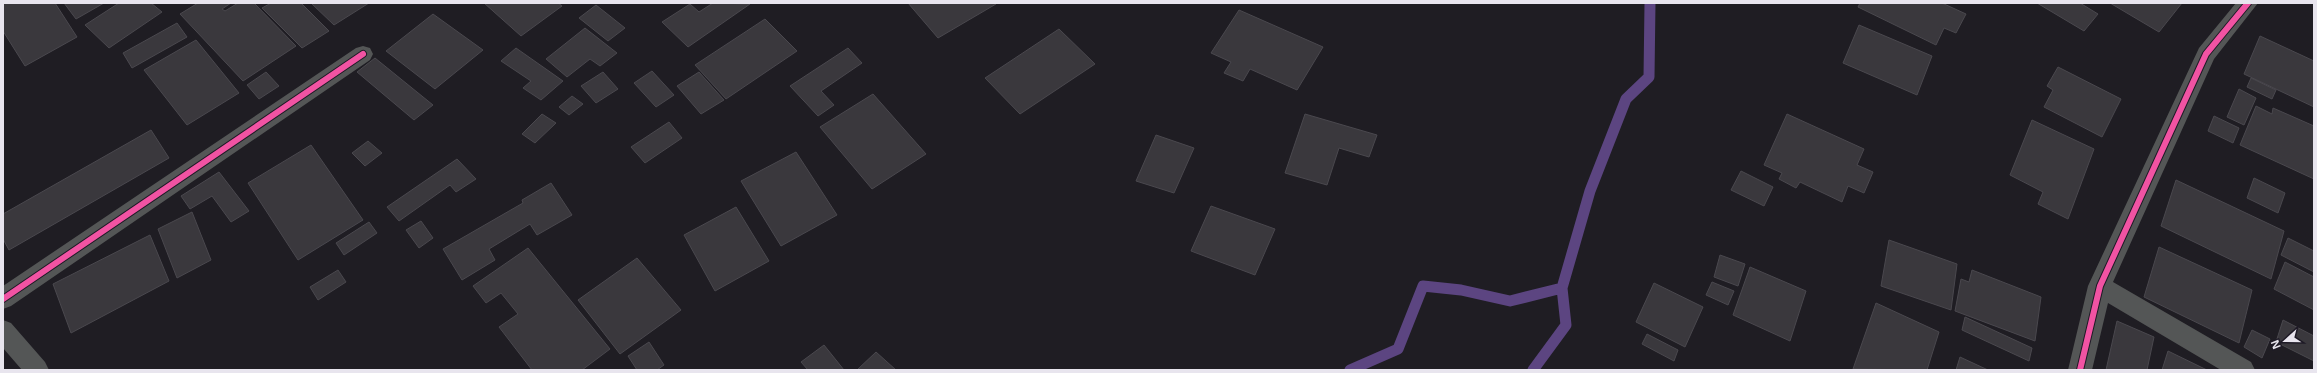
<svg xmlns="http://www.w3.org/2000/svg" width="2317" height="373" viewBox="0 0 2317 373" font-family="'Open Sans',sans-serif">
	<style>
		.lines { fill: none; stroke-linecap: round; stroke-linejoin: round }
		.stream { stroke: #5c4581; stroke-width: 11 }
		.building { fill: #3a383d; stroke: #4a484e }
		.street { fill: #545656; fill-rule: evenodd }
		.cycleway-casing { stroke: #1e1a26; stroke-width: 8 }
		.cycleway { stroke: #f153a3; stroke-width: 6 }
	</style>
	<rect width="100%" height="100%" fill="#1f1d23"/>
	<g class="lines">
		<path class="stream" d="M1350,370l48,-21 25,-63 38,4 49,11 52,-13
			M1533,370l33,-45 -4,-37 28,-97 36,-92 23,-22 1,-74"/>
	</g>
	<path class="building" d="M3,3h52l22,34 -52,29 -22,-35z
		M64,3h40l-28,16z
		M119,3h32l11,9 -53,36 -24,-23z
		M198,3h33l-9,6 3,2 13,-8h16l42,43 -53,35 -63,-67z
		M271,3h30l28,28 -27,17 -40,-40z
		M311,3h58l-35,22z
		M484,3h74l4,3 -41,30z
		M713,3l37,1 -62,43 -26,-25 28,-18 9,8z
		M908,3h88v1l-58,34z
		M1860,3h82l24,11 -10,19 -12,-5 -8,17 -78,-38z
		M2037,3h43l18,11 -14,17z
		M2110,3h72l-23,29z
		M596,5l29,23 -17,13 -29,-23z
		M1239,10l84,37 -26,43 -47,-21 -7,12 -19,-8 7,-11 -20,-9z
		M433,14l50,36 -48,39 -49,-38z
		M765,19l32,32 -71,48 -31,-34z
		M177,23l10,14 -55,31 -9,-15z
		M1859,25l73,31 -15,39 -74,-32z
		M585,28l32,25 -17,13 -10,-7 -23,18 -21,-18z
		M1059,29l36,35 -75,50 -35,-36z
		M2260,36l54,25v46l-70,-33z
		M196,40l43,53 -52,32 -43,-55z
		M516,48l47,33 -22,19 -18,-12 8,-7 -30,-20z
		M848,48l14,15 -41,28 13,14 -16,11 -28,-30z
		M375,58l58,47 -19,15 -57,-48z
		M2058,67l63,32 -19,38 -58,-30 9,-17 -6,-4z
		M652,71l22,24 -18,12 -22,-24z
		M266,72l13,14 -20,13 -12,-14z
		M603,72l15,17 -22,14 -15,-17z
		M699,72l25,28 -23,14 -24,-28z
		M2251,78l25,12 -4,9 -25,-12z
		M2239,89l17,9 -12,27 -17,-8z
		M873,94l53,60 -54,35 -52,-62z
		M572,96l11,8 -14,11 -10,-8z
		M2256,106l16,8 1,-6 41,18v53l-74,-34z
		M542,114l14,9 -21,20 -13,-9z
		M1305,114l72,21 -8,22 -30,-9 -12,37 -42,-12z
		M1787,114l77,35 -7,16 16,7 -9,21 -16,-7 -6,16 -42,-20 -4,6 -17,-9 3,-6 -18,-8z
		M2214,116l25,12 -6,15 -25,-12z
		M2032,120l62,29 -26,70 -30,-15 5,-12 -33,-17z
		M669,122l13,16 -37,25 -14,-16z
		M151,130l18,28 -160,92 -6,-11v-25z
		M1156,135l38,13 -20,45 -38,-12z
		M368,141l14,12 -17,13 -13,-13z
		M311,145l52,75 -65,40 -50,-77z
		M796,152l41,63 -56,31 -40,-65z
		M457,159l19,20 -20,13 -6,-7 -51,36 -12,-14z
		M1741,171l32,16 -9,19 -33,-16z
		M219,172l30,39 -18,11 -19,-26 -22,13 -9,-13z
		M2254,178l31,15 -7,20 -31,-15z
		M2176,180l108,51 -13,48 -110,-53z
		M551,183l21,32 -35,20 -7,-11 -41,25 6,11 -33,20 -19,-31 80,-46 -1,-3z
		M1211,206l64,23 -20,46 -64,-24z
		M736,207l33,54 -54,30 -31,-56z
		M192,212l19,48 -34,18 -19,-49z
		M421,221l12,17 -14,10 -13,-18z
		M369,222l8,11 -33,22 -8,-12z
		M150,235l19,46 -98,52 -18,-49z
		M2288,238l26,13v21l-33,-17z
		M1889,240l68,24 -6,46 -70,-24z
		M2159,247l93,43 -13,53 -95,-46z
		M528,248l82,101 -28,21h-50l-33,-43 19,-13 -17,-21 -15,10 -13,-17z
		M1720,255l25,9 -7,22 -24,-9z
		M637,258l44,52 -61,44 -42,-54z
		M2285,262l29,15v33l-40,-21z
		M1750,267l56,24 -16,50 -57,-26z
		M338,270l8,12 -28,18 -8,-13z
		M1972,270l69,27 -6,44 -80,-30 6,-32 8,3z
		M1712,282l22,9 -6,14 -22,-10z
		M1654,283l49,24 -18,40 -49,-25z
		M1876,303l63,29 -12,38 -74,-1z
		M1965,317l67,31 -3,13 -67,-31z
		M2283,320l31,16v25l-38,-19z
		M2117,321l37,16 -7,33h-41z
		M2252,330l18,9 -8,19 -18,-11z
		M1647,334l31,16 -4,11 -32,-17z
		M649,342l15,23 -7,5h-20l-9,-14z
		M824,345l20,25h-36l-7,-8z
		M2168,351l39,19h-45z
		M876,352l20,18h-39z
		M1960,357l28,13h-32z"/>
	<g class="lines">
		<path class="street" d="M2236,3h22l-44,56 -101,223 138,80 4,8h-34l-113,-67 -16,67h-24l20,-84 111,-238z
			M363,46l7,2 3,6 -3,6 -359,246 -8,3v-23l353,-238z
			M3,320l8,3 34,39 4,8h-27l-19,-22z"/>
		<g class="cycleway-casing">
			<path id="cycleway" d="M3,299l360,-245
				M2080,370l20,-84 106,-232 42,-51"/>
		</g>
		<use href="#cycleway" class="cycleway"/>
	</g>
	<rect width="2317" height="373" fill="none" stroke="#e8e5ee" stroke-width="8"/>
	<g transform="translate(2285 341) rotate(249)" stroke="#1e1a26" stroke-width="3" paint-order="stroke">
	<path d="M0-3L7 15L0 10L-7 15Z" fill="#e8e5ee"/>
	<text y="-6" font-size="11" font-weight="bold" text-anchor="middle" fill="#e8e5ee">N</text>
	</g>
</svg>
